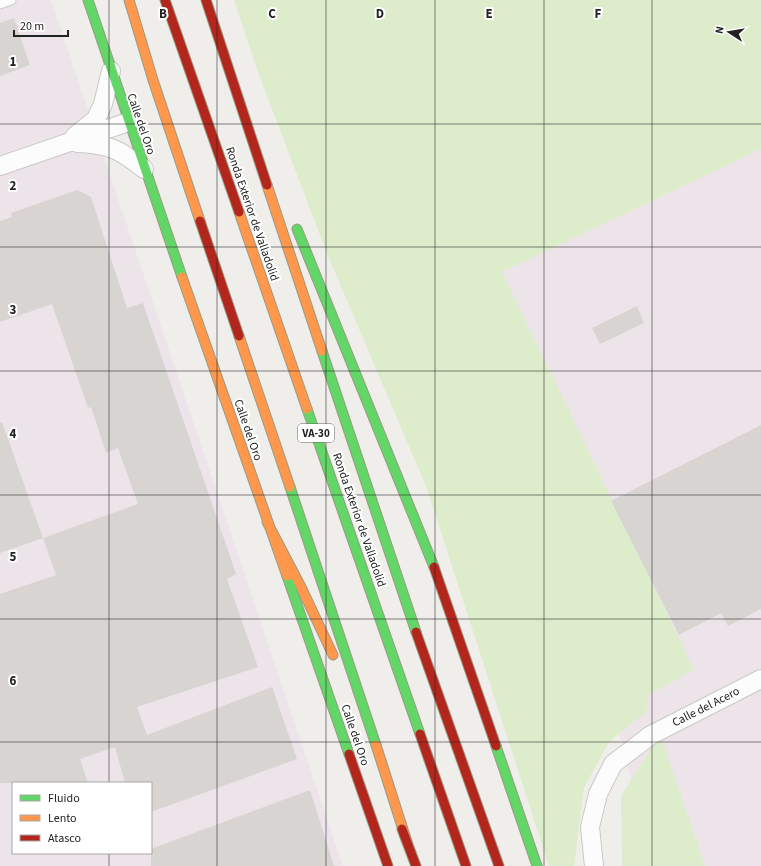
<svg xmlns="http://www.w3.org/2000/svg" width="761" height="866" viewBox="0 0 761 866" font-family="'Source Sans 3',sans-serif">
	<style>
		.industrial { fill: #ede4e9; fill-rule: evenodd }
		.grass { fill: #ddeccb }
		.building { fill: #d7d4d2 }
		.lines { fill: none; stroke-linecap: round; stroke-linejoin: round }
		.lane-casing { stroke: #c9c8c7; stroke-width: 11 }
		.street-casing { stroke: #c9c8c7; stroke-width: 20 }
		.fast-casing { stroke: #999a82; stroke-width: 11 }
		.slow-casing { stroke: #999a82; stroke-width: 11 }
		.jam-casing { stroke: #999a82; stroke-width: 11 }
		.lane { stroke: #fdfcfc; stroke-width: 9 }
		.street { stroke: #fdfcfc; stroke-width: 18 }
		.fast { stroke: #63d668; stroke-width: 9 }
		.slow { stroke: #ff974d; stroke-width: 9 }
		.jam { stroke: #b3261e; stroke-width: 9 }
		.grid { fill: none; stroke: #222; stroke-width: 1; stroke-opacity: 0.55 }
		.labels { text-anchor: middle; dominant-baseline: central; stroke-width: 4; stroke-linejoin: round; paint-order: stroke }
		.shield { fill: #fff; stroke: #646464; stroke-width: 1 }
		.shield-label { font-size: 11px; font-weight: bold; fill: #222 }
		.street-label { font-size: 12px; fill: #222; stroke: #fff }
		.grid-label { font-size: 13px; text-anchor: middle; font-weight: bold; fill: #222; stroke: #fff; stroke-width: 4; stroke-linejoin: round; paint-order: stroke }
	</style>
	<rect width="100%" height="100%" fill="#f0eeeb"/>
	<path class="industrial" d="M0,0h51l292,866h-343zM13,783h138v70h-138z
		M761,149v717h-108l-151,-594z"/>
	<path class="grass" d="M234,0h527v149l-259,123 192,398 -46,25 -1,16 -38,31 -25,46 -10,78h-25l-122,-377 -101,-238 -68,-179z
		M660,734l45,132h-83l-1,-70z"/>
	<path class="building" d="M14,18l16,47 -30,11v-53z
		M77,190l14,7 36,111 16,-5 93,271 -9,5 31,88 -121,40 10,28 125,-48 25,72 -146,53v-29h-26l-10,-36 -35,12 8,24h-88v-189l56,-19 -13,-37 95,-34 -20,-56 -12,5 -15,-46 -3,1 -36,-104 -52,18v-101l12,-4 -1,-4z
		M637,306l7,17 -44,21 -8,-16z
		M2,422l41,116 -43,15v-130z
		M761,425v184l-33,17 -7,-13 -42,22 -68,-134z
		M310,790l24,76h-183v-17z"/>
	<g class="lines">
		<g class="lane-casing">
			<path id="lane" d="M0,4l11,-4"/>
		</g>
		<g class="street-casing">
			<path id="street" d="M75,136l21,-17 7,-15 8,-33
				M77,143c32,1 42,6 67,26
				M0,166l128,-44
				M594,866l-4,-39 8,-33 15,-30 38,-29 110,-56"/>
		</g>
		<g class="fast-casing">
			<path id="fast" d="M88,0l94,277
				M297,229l137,338
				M322,351l94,281
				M307,409l113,325
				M290,487l86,258
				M287,576l62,178
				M496,746l41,120"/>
		</g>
		<g class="slow-casing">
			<path id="slow" d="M129,0l24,80 47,141
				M267,185l55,166
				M239,212l68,197
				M182,277l105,299
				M239,336l51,151
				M267,522l34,65 32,68
				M376,745l31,97"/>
		</g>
		<g class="jam-casing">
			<path id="jam" d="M165,0l74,212
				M206,0l61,185
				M200,221l39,115
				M434,567l62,179
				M416,632l83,234
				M420,734l46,132
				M349,754l39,112
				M402,829l14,37"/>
		</g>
		<use href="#lane" class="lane"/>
		<use href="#street" class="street"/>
		<use href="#fast" class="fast"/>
		<use href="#slow" class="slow"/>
		<use href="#jam" class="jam"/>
	</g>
	<path class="grid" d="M109,0v783M217,0v866M326,0v866M435,0v866M544,0v866M652,0v866M0,124h761M0,247h761M0,371h761M0,495h761M0,619h761M0,742h761M109,853v13"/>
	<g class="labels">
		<rect class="shield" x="298" y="424" width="36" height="18" rx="3"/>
		<g class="shield-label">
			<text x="316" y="433">VA-30</text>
		</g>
		<g class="street-label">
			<text transform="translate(141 124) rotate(71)">Calle del Oro</text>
			<text transform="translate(252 214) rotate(71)">Ronda Exterior de Valladolid</text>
			<text transform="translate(248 430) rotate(71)">Calle del Oro</text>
			<text transform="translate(359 520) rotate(71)">Ronda Exterior de Valladolid</text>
			<text transform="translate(706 707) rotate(-27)">Calle del Acero</text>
			<text transform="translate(355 735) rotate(71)">Calle del Oro</text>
		</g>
	</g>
	<g class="grid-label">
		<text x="163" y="18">B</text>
		<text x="272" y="18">C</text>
		<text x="380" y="18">D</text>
		<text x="489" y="18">E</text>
		<text x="598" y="18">F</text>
		<text x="13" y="66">1</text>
		<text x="13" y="190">2</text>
		<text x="13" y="314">3</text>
		<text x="13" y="438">4</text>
		<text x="13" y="561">5</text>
		<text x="13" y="685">6</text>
	</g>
	<rect x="12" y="782" width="140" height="72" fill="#ffffff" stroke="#a7a7a7"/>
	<rect x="20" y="795" width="20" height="6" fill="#63d668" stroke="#a7a7a7"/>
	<text x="48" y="802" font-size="12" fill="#222222">Fluido</text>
	<rect x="20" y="815" width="20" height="6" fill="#ff974d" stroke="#a7a7a7"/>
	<text x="48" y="822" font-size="12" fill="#222222">Lento</text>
	<rect x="20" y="835" width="20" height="6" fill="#b3261e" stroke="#a7a7a7"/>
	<text x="48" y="842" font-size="12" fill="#222222">Atasco</text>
	<g transform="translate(729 32) rotate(282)" stroke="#ffffff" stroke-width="3" paint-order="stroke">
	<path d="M0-3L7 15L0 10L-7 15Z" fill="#222222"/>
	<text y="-6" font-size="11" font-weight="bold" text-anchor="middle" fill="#222222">N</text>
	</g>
	<path d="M14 30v6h54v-6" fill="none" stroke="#222222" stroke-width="2"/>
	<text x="20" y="30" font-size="12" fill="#222222" stroke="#ffffff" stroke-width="3" paint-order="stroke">20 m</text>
</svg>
